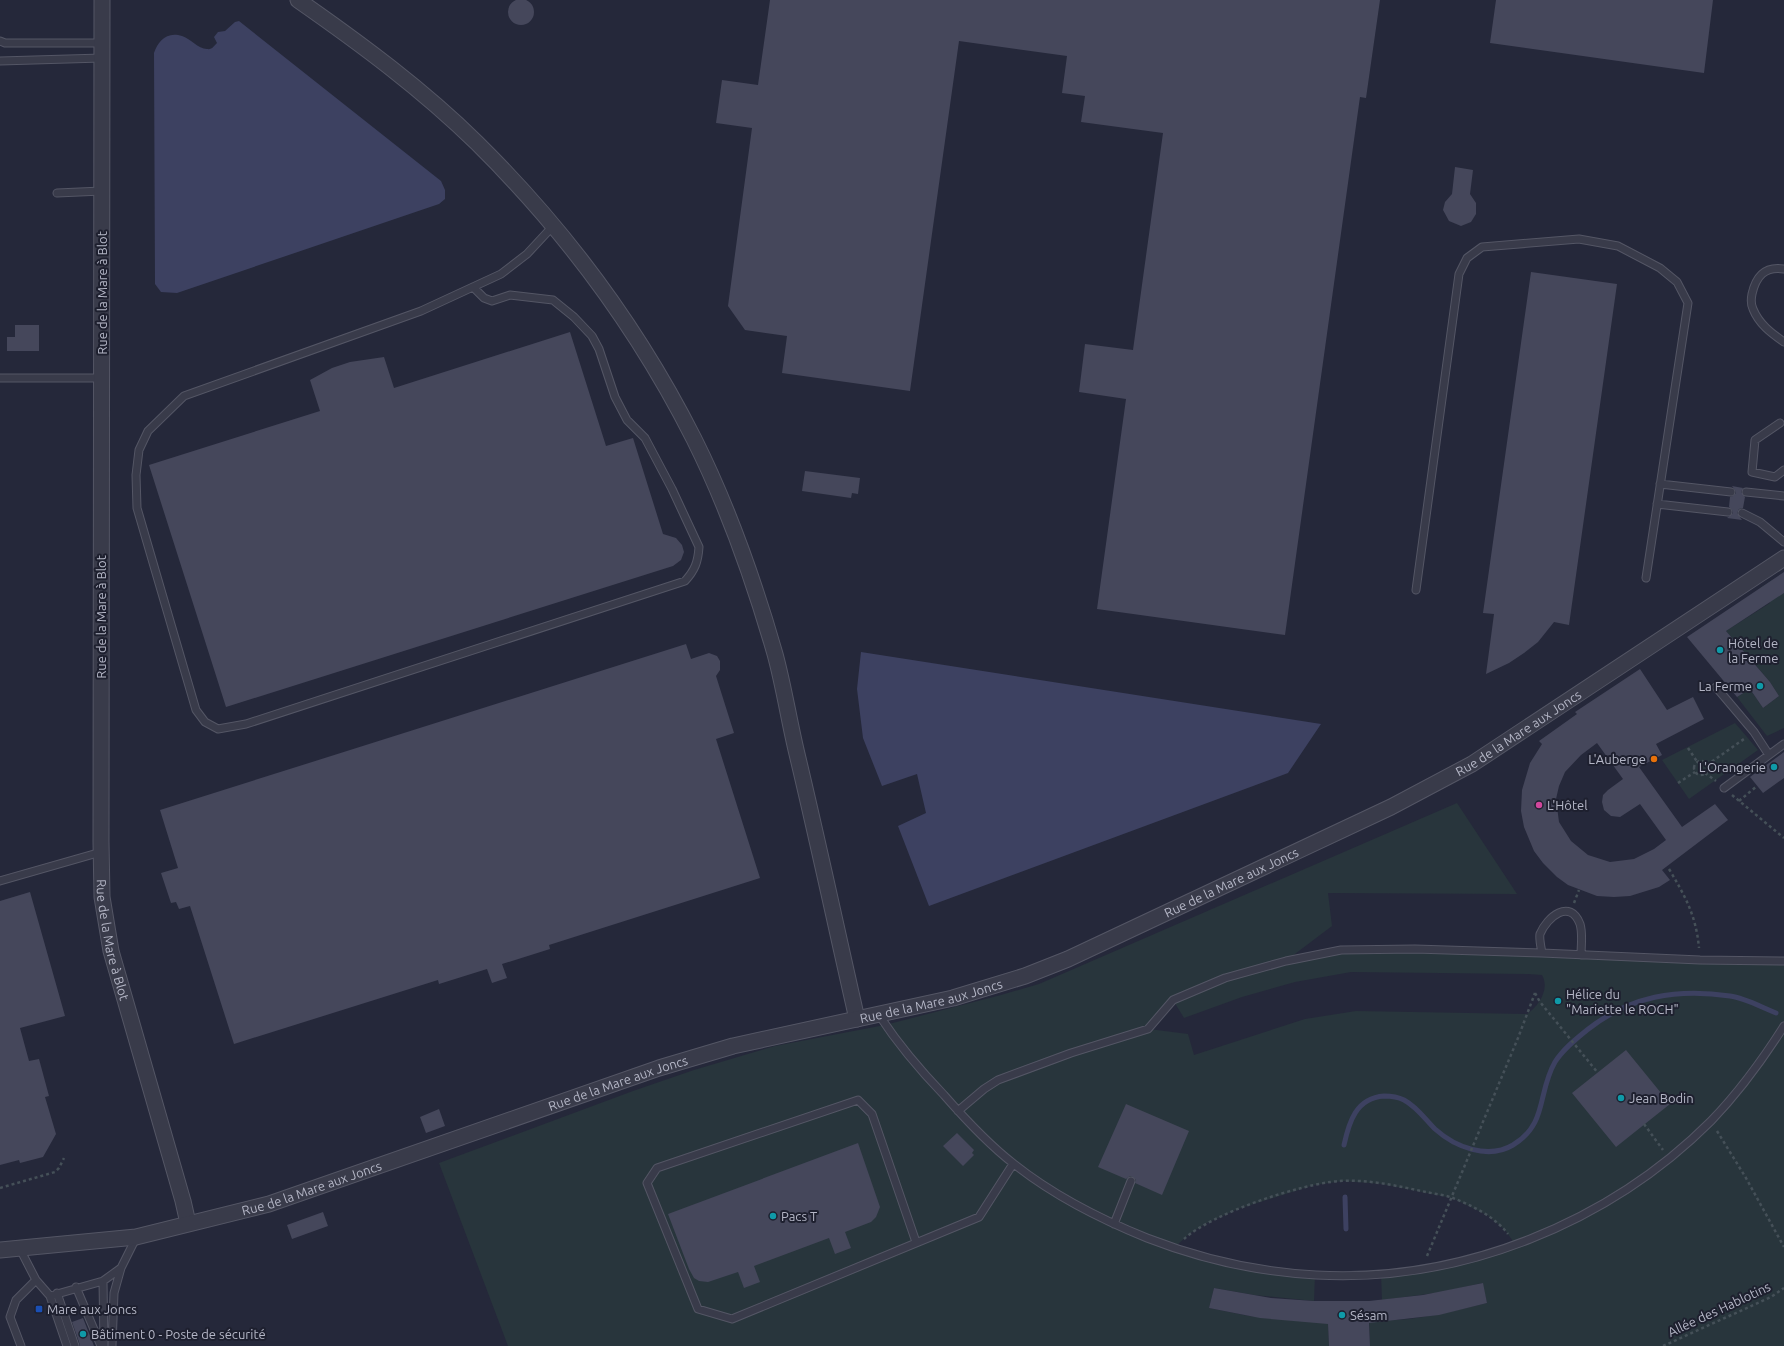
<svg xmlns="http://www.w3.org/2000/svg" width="1784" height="1346" viewBox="0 0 1784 1346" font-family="Ubuntu,sans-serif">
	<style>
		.green { fill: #28353c; fill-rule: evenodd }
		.water { fill: #3d4161 }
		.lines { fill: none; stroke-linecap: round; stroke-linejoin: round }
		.stream { stroke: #3d4161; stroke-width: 5 }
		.building { fill: #45475b; fill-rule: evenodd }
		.service-casing { stroke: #545665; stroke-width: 9 }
		.minor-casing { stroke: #545665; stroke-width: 17 }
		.path { stroke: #455058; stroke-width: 2.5; stroke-dasharray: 3 3; stroke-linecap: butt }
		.service { stroke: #393b4a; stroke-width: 7 }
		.minor { stroke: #393b4a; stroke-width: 15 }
		.culture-dot { fill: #0f9aa8; stroke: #1e202f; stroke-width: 1.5 }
		.food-dot { fill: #e8710a; stroke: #1e202f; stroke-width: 1.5 }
		.hotel-dot { fill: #d1479c; stroke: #1e202f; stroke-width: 1.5 }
		.transit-dot { fill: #1a4fb4; stroke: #1e202f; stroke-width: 1.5 }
		.labels { text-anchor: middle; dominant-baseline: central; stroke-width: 4; stroke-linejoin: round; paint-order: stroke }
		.street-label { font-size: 13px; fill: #b4b6c6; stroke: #1e202f }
		.poi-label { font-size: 13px; fill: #b4b6c6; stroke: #1e202f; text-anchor: start }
	</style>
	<rect width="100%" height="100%" fill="#25283a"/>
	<path class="green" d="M1772,580l10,14 2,-1v135l-17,8 -30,-39 13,-8 13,19 16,-12 -9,-14 -44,-51 44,-28 -10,-15z
		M1735,723l23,27 -69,49 -27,-39z
		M1457,803l60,91 -189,-1 4,33 -45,34 54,-10 443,11v385h-414l-1,-26c40,3 80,-8 118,-17l-5,-20 -39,9 -61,8 -1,-26 23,-3 111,-27 -10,-14 -18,-15 -35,-17 -70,-14 -38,-3 -30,4 -76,24 -31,14 -18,11 -15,14 40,12 101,15 -1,26 -60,-6 -40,-7 -5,20 40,8 79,4 1,26h-821l-69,-183 194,-72 61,-21 81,-24 110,-21 116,-30 38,-11zM1351,972l177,2 14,1c8,14 -3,31 -15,39l-171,-3 -51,8 -111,36 -6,-21 -39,-5 24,-29 11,18 58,-21 53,-15z"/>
	<path class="water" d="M239,21l202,160 4,9v9l-6,5 -262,89 -16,-1 -6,-8 -1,-231c4,-12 13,-22 28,-17 8,2 16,13 25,13 5,1 7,-3 10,-6l-3,-6 4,-5 7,-1 10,-9z
		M861,652l460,72 -33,49 -359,133 -31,-80 28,-13 -9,-39 -35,12 -19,-48 -6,-49z"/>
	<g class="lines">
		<path class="stream" d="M1344,1145c5,-23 12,-47 40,-49 7,0 14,1 20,4 13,7 21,19 31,29 20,18 53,31 78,16 35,-21 24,-52 42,-83 8,-13 21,-23 32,-32 43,-34 90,-42 143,-34 15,2 31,11 46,17
			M1345,1197l1,32"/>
	</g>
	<path class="building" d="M508 12a13 13 0 1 1 26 0a13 13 0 1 1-26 0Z
		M770,0h610l-14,98 -6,-1 -75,538 -188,-26 29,-210 -47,-7 6,-48 48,6 30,-217 -82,-11 4,-26 -23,-3 5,-37 -108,-15 -49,350 -128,-18 5,-37 -42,-6 -17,-24 24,-178 -36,-5 6,-43 36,5z
		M1496,0h217l-9,73 -214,-30z
		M1455,167l18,3 -3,24 6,9v11l-5,8 -10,4 -12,-5 -6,-11 2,-8 7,-8z
		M1531,272l86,12 -48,341 -15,-3 -16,20 -14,11 -15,10 -23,11 8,-60 -11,-1z
		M15,325h24v26h-32v-14h8z
		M570,332l36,114 27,-8 30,96 13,4 6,7 2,7 -3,8 -8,6 -447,141 -77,-242 171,-54 -10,-31 22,-12 18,-6 34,-5 10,31z
		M805,471l55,7 -2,16 -6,-1 -1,5 -49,-7z
		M1732,486l11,2 -2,4 4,5 -2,11 -4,1 -2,4 5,7 -15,-2 6,-5 -1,-3 -3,-3 1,-10 3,-1 3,-3 -1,-3z
		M1784,572v21l-58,38 44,51 9,14 -16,12 -13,-19 -13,8 -50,-60z
		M686,644l5,15 18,-6 8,3 3,5v9l-4,6 18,57 -18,6 44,139 -211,67 1,4 -48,15 5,14 -15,5 -5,-14 -48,15 -1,-4 -204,64 -44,-138 -11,3 -3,-7 -5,1 -10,-30 17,-5 -18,-58z
		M1640,669l27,41 26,-13 11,22 -48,25 6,11 -23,12 43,60 33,-23 13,16 -66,50 8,10 -11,7 -29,9 -16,1 -17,-1 -29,-11 -11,-8 -14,-14 -9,-12 -10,-24 -3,-16 1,-21 8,-27 12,-19 -3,-3 38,-27 -2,-2zM1597,743l26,36 -15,11 -5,5 -1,7 2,8 7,6 9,1 20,-13 26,36 -12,9 -20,10 -24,3 -22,-7 -17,-14 -12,-19 -3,-23 3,-13 6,-14 16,-17z
		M1784,752v26l-21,15 -13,-16z
		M30,892l35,124 -45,12 9,33 10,-2 10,37 -4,1 11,37 -13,23 -23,6 -1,-3 -19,5v-264z
		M1626,1050l44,54 -54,43 -44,-54z
		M1126,1104l63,27 -27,64 -27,-12 1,-3 -3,-3 -3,-1 -4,3 -28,-12z
		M439,1109l6,17 -19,7 -6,-16z
		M957,1133l17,17 -2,3 2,2 -11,11 -20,-20z
		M858,1143l22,64 -4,10 -5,5 -26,10 6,16 -16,6 -6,-16 -75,28 6,16 -16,6 -6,-16 -30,10 -9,-1 -5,-3 -5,-9 -21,-55z
		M323,1212l5,14 -36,13 -5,-14z
		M1483,1283l4,20 -48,12 -70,8 1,23h-41l-1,-22 -68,-6 -51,-10 5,-20 57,10 43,3h55l54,-6z
		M83,1318l11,28h-14l-1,-4 -7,-20z"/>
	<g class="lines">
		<g class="service-casing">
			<path id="service" d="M0,41l5,2h97
				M0,61l102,-3
				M57,193l45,-2
				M1784,269c-19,-3 -28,7 -32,25 -1,5 -1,11 1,15 6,15 18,24 31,33
				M473,287l11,11 8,3 18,-6 43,5 21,17 18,19 7,13 16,48 12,23 18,18 27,51 27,58c-1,15 -4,23 -14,34l-439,143 -28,5 -13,-7 -9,-12 -59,-202 -1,-33 3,-25 9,-19 36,-35 237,-85 80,-37 26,-20 26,-28
				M0,378h102
				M1780,423l-25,17 -3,32 23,5 9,-7
				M1660,484l71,8
				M1746,492l38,4
				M1657,504l71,8
				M1742,513l18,9 24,20
				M1416,590l43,-316 8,-16 15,-11 97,-8 39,7 42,22 17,14 11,21 -42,275
				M1716,687l38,45 15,23
				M1724,788l60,-44
				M0,881l101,-29
				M1542,953c-1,-6 -3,-14 -2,-19 7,-17 30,-36 40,-10 3,10 1,21 1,31
				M879,1015c19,29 41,55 65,80 21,24 44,49 70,69 39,31 86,55 133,74 54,21 111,34 169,37 145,8 293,-52 395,-154 28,-29 52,-62 73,-95
				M958,1111l26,-22 14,-9 73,-27 77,-24 25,-29 52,-22 61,-17 55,-11 74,-1 127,4 158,7 84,1
				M1114,1224l17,-43
				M916,1242l-44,-128 -14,-14 -201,68 -10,15 51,126 34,10 247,-102 34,-53
				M20,1249l16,31 14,16 53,-15 18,-13 15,-30
				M103,1281l1,65
				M76,1287l25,59
				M57,1293l18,53
				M50,1296l17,50
				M21,1346l-11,-29 6,-17 20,-20
				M112,1346l2,-53 7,-25"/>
		</g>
		<g class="minor-casing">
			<g id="minor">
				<path id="s1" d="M102,0l-1,842 1,55 9,54 72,250 5,22"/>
				<path d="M298,0c63,44 124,89 179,143 87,86 162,187 217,296 34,68 60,142 81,215 9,33 14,67 22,100 21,88 40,177 60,265"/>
				<path id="s2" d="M0,1250l136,-13 133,-33 390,-136 74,-22 220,-48 72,-22 43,-17 323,-152 81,-43 312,-206"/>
			</g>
		</g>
		<path class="path" d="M1688,748l10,15
			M1694 768a7 7 0 1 1 14 0a7 7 0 1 1-14 0Z
			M1707,765l37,-26
			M1705,773l11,8
			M1678,783l17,-11
			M1732,795l52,43
			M1739,801l18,-15
			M1669,869c16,27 27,46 30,79
			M1574,903l5,-13
			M1535,993l5,9 58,71
			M1644,1124l19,26
			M1717,1131l29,47 38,69
			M0,1188l55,-16 4,-4 5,-10
			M1184,1239c28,-26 117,-55 155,-58 28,-2 59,5 87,11 9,2 19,3 27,6 20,8 42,19 55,36
			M1427,1256l91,-218 17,-45
			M1663,1346l108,-49 13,-9"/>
		<use href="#service" class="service"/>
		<use href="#minor" class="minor"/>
	</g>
	<g class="culture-dot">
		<circle cx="1720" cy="650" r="4"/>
		<circle cx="1760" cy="686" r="4"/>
		<circle cx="1774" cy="767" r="4"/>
		<circle cx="1558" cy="1001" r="4"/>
		<circle cx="1621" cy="1098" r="4"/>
		<circle cx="773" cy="1216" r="4"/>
		<circle cx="1342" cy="1315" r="4"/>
		<circle cx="83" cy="1334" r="4"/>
	</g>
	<circle class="food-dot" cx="1654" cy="759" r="4"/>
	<circle class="hotel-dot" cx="1539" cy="805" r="4"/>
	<rect class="transit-dot" x="35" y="1305" width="8" height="8" rx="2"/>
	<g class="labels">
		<g class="street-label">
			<text transform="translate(102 293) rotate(-90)">Rue de la Mare à Blot</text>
			<text transform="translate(101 617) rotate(-90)">Rue de la Mare à Blot</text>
			<text stroke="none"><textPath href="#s2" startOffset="1615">Rue de la Mare aux Joncs</textPath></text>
			<text stroke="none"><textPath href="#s2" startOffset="1291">Rue de la Mare aux Joncs</textPath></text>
			<text stroke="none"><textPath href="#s1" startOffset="941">Rue de la Mare à Blot</textPath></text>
			<text stroke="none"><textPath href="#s2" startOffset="967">Rue de la Mare aux Joncs</textPath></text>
			<text stroke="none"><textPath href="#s2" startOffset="643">Rue de la Mare aux Joncs</textPath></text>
			<text stroke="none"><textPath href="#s2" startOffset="319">Rue de la Mare aux Joncs</textPath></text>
			<text transform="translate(1719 1309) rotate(-25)">Allée des Hablotins</text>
		</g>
		<g class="poi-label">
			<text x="1728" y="643">Hôtel de<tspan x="1728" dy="15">la Ferme</tspan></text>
			<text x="1752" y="686" text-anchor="end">La Ferme</text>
			<text x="1646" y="759" text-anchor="end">L'Auberge</text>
			<text x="1766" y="767" text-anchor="end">L'Orangerie</text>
			<text x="1547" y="805">L'Hôtel</text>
			<text x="1566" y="994">Hélice du<tspan x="1566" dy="15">"Mariette le ROCH"</tspan></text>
			<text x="1629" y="1098">Jean Bodin</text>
			<text x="781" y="1216">Pacs T</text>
			<text x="47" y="1309">Mare aux Joncs</text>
			<text x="1350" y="1315">Sésam</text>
			<text x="91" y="1334">Bâtiment 0 - Poste de sécurité</text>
		</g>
	</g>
</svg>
